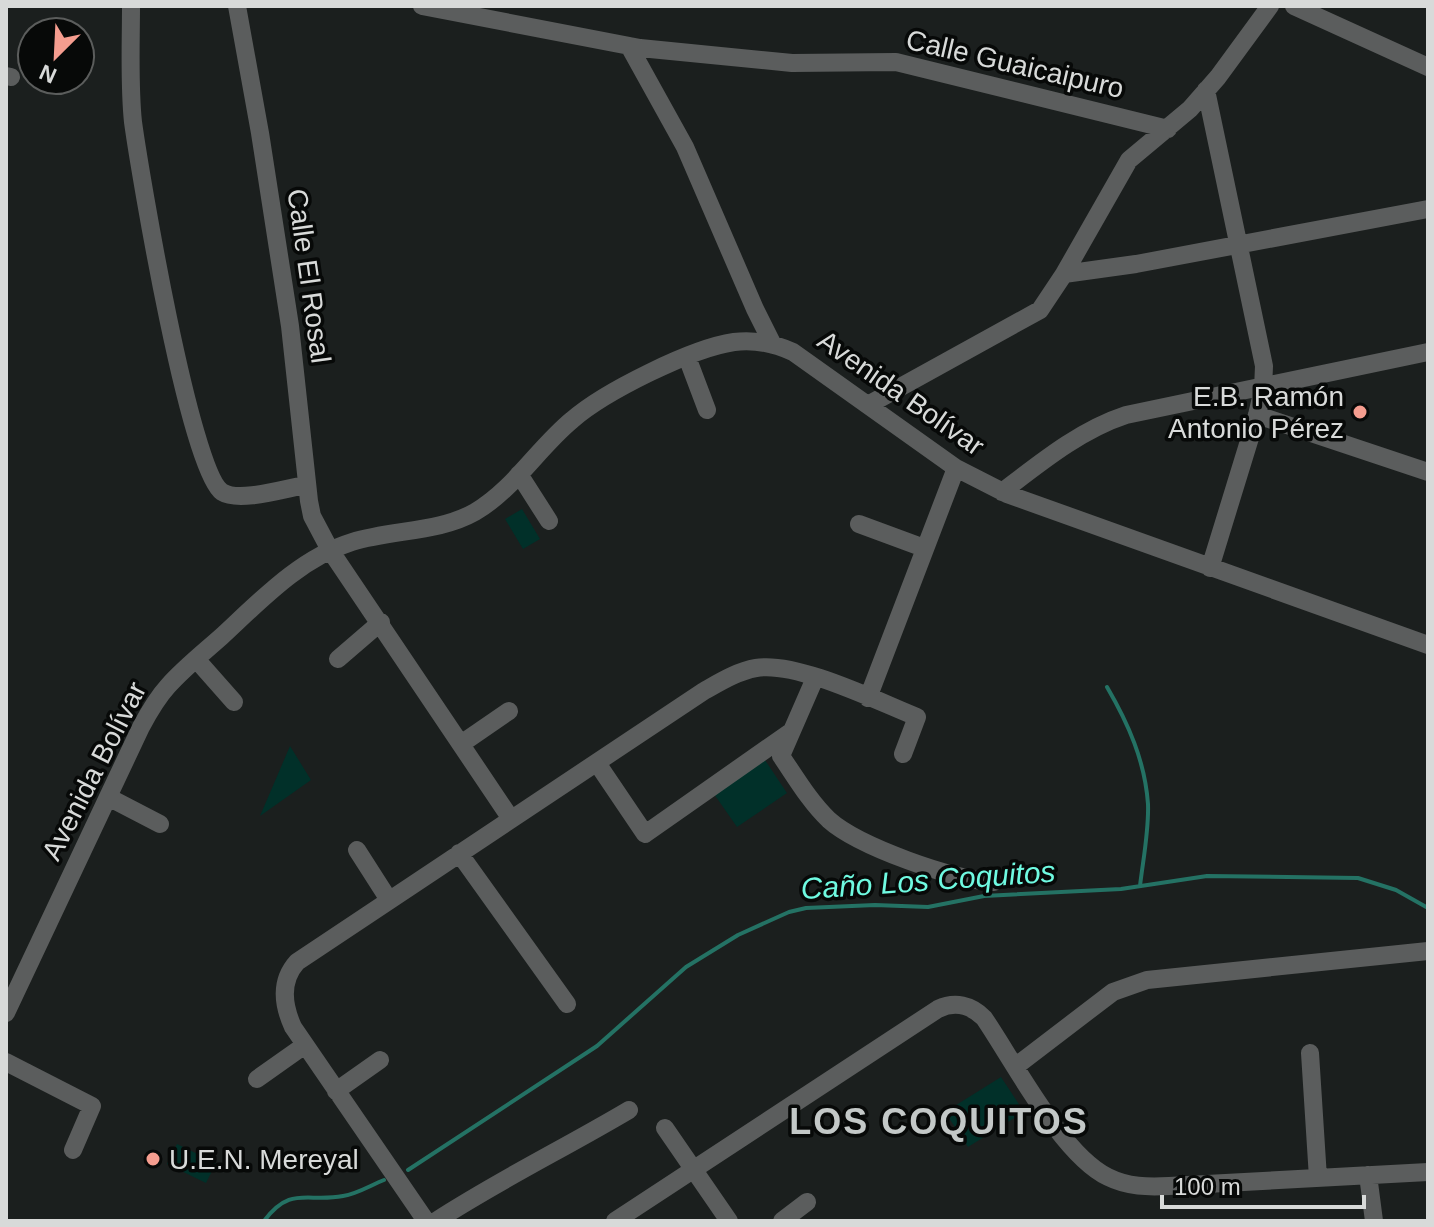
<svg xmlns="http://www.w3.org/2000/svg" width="1434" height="1227" viewBox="0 0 1434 1227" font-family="Arial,sans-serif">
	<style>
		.green { fill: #013029 }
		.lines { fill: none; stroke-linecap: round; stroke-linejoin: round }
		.stream { stroke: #247264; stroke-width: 4 }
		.minor { stroke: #5b5d5d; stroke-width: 18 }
		.poi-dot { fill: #f59d8f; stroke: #070908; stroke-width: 3 }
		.labels { text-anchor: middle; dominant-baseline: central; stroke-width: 7; stroke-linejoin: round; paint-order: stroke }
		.street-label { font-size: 28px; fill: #d8dad9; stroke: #070908 }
		.poi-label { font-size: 28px; fill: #d8dad9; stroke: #070908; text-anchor: end }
		.water-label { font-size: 30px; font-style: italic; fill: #6ffae1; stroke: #070908 }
		.district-label { font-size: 36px; font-weight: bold; letter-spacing: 2px; fill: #c3c8c7; stroke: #070908 }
	</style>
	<rect width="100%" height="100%" fill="#1b1f1e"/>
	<path class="green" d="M522,509l18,30 -17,10 -18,-30z
		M290,746l21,34 -51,36z
		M765,760l22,33 -50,34 -23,-33z
		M1001,1077l23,35 -56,35 -23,-35z
		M177,1144l39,19 -10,20 -39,-19z"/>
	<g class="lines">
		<path class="stream" d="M1107,687c21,36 38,74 41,117 1,27 -5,56 -8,82
			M408,1170l189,-124 89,-79 52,-32 51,-23 17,-4 69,-3 53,2 56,-11 137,-7 86,-13 151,2 38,12 32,18
			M264,1221c27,-36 43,-18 79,-25 14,-2 28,-11 41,-16"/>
		<path class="minor" d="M131,6c0,38 -2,78 2,116 7,51 57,349 89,370 17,11 65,-4 84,-7
			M237,6l23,127 30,193 19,175 3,15 18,34 181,269
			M422,6l218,42 152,15 104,-1 272,67
			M1294,6l134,61
			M629,46l56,101 70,162 18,36
			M6,76l5,1
			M1206,90l58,276 -1,23 -6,26 -47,153
			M1064,274l72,-10 292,-55
			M687,357l20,53
			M868,405l172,-95 24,-36 65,-114 61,-51 28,-32 52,-71
			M1257,415l171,57
			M519,474l30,47
			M1002,492c38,-29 78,-62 124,-77l302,-63
			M859,524l65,24
			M196,659l38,43
			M338,659l43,-37
			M815,678l-34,78c15,22 29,46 48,64 29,26 126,61 165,62
			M868,698l88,-230
			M461,744l48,-33
			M597,763l48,71 144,-101
			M108,797l52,27
			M357,850l32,50
			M459,853l108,151
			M6,1013l135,-286c8,-15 16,-29 27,-41 16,-18 35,-33 53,-49 39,-36 79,-79 131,-95 41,-13 86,-9 123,-30 39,-23 63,-64 97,-92 32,-28 120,-72 162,-78 21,-3 41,2 59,10l163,116 51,26 421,151
			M1310,1053l8,125
			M6,1062l86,44 -19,44
			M1016,1066l97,-74 34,-12 281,-29
			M257,1079l48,-34
			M336,1091l44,-31
			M665,1128l64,93
			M1368,1175l6,46
			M426,1221l-133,-194c-10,-22 -13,-46 4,-65l407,-271c16,-9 34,-20 52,-23 41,-7 121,33 161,49l-14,37
			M436,1221c63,-41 129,-73 193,-111
			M615,1221l323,-212c17,-8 33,-4 46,9 30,44 78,137 124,159 20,10 40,10 61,9l259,-14
			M782,1221l25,-19"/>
	</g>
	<g class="poi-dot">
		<circle cx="1360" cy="412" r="8"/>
		<circle cx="153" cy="1159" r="8"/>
	</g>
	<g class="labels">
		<g class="street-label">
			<text transform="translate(1015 64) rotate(13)">Calle Guaicaipuro</text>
			<text transform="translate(309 276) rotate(82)">Calle El Rosal</text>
			<text transform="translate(901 393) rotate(35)">Avenida Bolívar</text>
			<text transform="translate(94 771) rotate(-63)">Avenida Bolívar</text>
		</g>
		<g class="poi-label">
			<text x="1344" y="396">E.B. Ramón<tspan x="1344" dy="32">Antonio Pérez</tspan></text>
			<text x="169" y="1159" text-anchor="start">U.E.N. Mereyal</text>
		</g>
		<g class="water-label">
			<text transform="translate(928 880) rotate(-4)">Caño Los Coquitos</text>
		</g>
		<g class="district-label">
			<text x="939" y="1121">LOS COQUITOS</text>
		</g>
	</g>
	<rect width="1434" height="1227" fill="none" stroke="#d8dad9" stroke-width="16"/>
	<g transform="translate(56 56) rotate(204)"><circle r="38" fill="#070908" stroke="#5b5d5c" stroke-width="2"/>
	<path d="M0-6L14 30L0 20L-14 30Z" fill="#f59d8f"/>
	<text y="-12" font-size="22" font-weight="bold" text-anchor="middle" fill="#d8dad9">N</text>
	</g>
	<path d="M1162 1195v12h202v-12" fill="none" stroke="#d8dad9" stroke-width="4"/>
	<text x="1174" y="1195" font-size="24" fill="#d8dad9" stroke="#070908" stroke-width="6" paint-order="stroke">100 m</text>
</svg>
